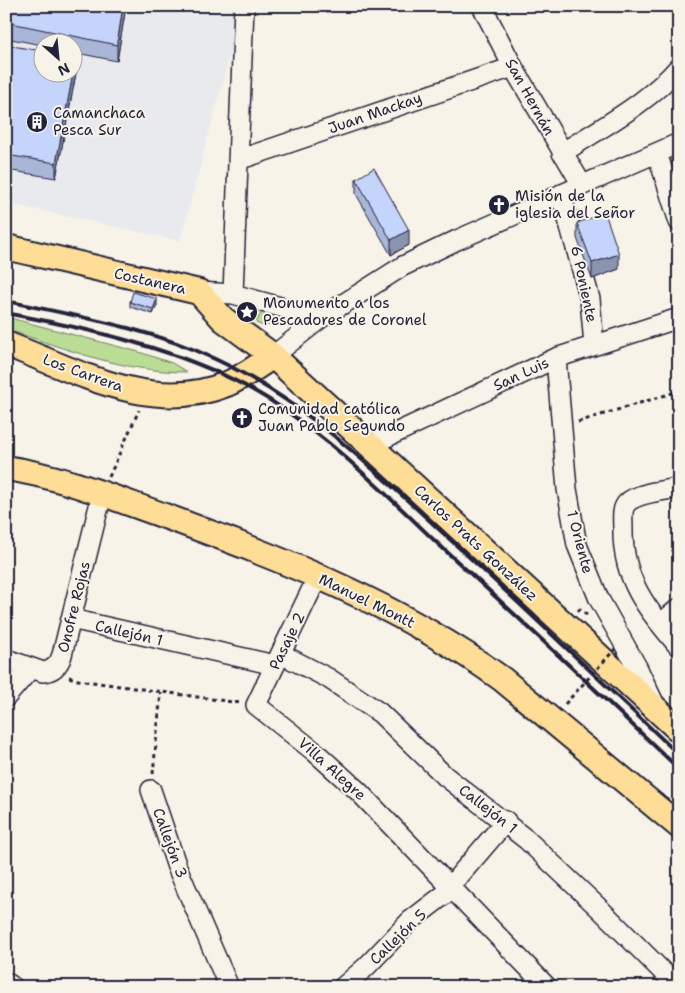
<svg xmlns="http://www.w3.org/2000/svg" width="685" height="993" viewBox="0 0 685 993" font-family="'Shantell Sans',sans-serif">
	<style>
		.built { fill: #e8eaee; fill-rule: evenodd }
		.green { fill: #badc95; stroke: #6e7f68 }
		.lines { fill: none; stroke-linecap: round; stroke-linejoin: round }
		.minor-casing { stroke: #22223b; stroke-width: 22 }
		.major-casing { stroke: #22223b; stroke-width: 28 }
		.path { stroke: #22223b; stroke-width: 3; stroke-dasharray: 4 4; stroke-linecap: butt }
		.minor { stroke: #f7f3e8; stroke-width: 19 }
		.major { stroke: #fedd96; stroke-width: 24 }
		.rail { stroke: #22223b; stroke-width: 4 }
		.path-bridge { stroke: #22223b; stroke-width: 3; stroke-dasharray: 4 4; stroke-linecap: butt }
		.wall { fill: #a9b6d8; stroke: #22223b }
		.shaded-wall { fill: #8a94b0; stroke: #22223b }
		.building { fill: #c5d4fb; stroke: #22223b }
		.labels { text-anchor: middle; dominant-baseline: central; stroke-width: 4; stroke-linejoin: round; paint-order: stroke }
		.street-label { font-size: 15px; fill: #22223b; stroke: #f7f3e8 }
		.poi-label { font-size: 15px; fill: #22223b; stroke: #f7f3e8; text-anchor: start }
	</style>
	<rect width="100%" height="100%" fill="#f7f3e8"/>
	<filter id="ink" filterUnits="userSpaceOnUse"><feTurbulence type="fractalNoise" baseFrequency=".02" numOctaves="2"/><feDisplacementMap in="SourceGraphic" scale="10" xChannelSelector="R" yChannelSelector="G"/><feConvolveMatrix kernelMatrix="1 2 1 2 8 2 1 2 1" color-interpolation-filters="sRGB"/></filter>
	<g filter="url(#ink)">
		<path class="built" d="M6,6h237l-63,235 -174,-38zM42,42h30v30h-30z"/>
		<path class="green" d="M263,309l16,5 4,5 -1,4 -19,3 -7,-3z
			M6,317l133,35 33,11 15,9c-64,0 -121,-23 -181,-43z"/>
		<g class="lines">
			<g class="minor-casing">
				<path id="minor" d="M482,6l31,61 69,118
					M562,153c40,-26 86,-50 117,-86
					M657,153l22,69
					M238,160l275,-93
					M561,194l29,105 4,46
					M199,292l34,2 88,24
					M233,294l11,-288
					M273,356l48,-38 82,-52 54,-26 222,-97
					M556,358l11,131 10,56 22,54 38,68 18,38
					M370,445l186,-87 123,-40
					M679,488c-13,2 -43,5 -52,15 -6,6 -4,17 -4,26 -1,51 25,81 56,118
					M318,576l-62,129 59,47 43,39 189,196
					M71,619l204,46
					M660,624l19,-16
					M281,654l47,24 52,35 65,63 82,64 74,70 77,77
					M6,659l37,13c10,-1 16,-7 19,-17l40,-161
					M6,697l24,-28
					M151,790l26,77 52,120
					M459,876l47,-55
					M6,982l7,5
					M343,987l23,-20 44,-46 43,-33"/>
			</g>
			<g class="major-casing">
				<path id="major" d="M6,247l193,45 24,27 50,37 406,374
					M6,344c69,26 145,71 221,40 16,-7 31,-18 46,-28
					M6,468c54,8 105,29 156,47 118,43 238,90 340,164l177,147"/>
			</g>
			<path class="path" d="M578,422l101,-31
				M109,477l30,-67
				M578,611l2,-2 8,7
				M69,677l9,3 162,23
				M153,774l8,-82"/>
			<use href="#minor" class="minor"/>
			<use href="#major" class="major"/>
			<path class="rail" d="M6,301c70,15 144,27 209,58 88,41 156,108 227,173 80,73 158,148 237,223
				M6,313c78,15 156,32 228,67 77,38 139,102 201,161 82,75 163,151 244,228"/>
			<path class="path-bridge" d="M565,704l50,-55"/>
		</g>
		<path class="wall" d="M6,6h120l-9,55 -45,-9v-10h-30v3l-36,-7z
			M6,45l70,28 -20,105 -50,-8z
			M679,135v44l-6,-14v-28z
			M356,179l53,66 -18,10 -35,-61z
			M577,223l42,46 -27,10 -15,-41z
			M130,302l27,3 -4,9 -23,-7z"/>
		<path class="shaded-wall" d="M123,6h3l-9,55v-16z
			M76,58v15l-20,105v-15z
			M409,230v15l-18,10v-15z
			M619,254v15l-27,10v-16z
			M157,299v6l-4,9v-5z"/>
		<path class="building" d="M6,6h117l-6,39 -111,-23z
			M6,45l36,6v21h30v-15l4,1 -20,105 -50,-8z
			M679,135v16l-6,-14z
			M374,168l35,62 -18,10 -35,-61z
			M605,213l14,41 -27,9 -15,-40z
			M133,292l24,7 -4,10 -23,-7z"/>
	</g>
	<defs>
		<g id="building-disc" transform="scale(1.125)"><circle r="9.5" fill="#22223b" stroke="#f7f3e8"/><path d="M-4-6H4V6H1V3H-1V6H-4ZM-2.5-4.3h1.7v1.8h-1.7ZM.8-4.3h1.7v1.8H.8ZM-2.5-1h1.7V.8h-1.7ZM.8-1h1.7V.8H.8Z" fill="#fff"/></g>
		<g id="church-disc" transform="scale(1.125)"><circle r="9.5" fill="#22223b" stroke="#f7f3e8"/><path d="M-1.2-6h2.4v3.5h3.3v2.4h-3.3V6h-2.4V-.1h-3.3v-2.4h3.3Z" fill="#fff"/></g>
		<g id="sight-disc" transform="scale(1.125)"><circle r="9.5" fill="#22223b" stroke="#f7f3e8"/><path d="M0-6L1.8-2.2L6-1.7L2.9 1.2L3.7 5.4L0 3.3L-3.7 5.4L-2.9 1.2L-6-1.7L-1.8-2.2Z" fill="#fff"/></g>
	</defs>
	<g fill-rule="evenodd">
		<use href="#building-disc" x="37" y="122"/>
		<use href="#church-disc" x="499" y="205"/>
		<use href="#sight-disc" x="247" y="312"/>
		<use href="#church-disc" x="242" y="418"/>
	</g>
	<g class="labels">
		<g class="street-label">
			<text transform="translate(530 97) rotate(61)">San Hernán</text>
			<text transform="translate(375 113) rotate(-19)">Juan Mackay</text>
			<text transform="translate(150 281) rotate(13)">Costanera</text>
			<text transform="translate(584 284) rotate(78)">6 Poniente</text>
			<text transform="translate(83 373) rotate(20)">Los Carrera</text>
			<text transform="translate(521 374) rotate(-25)">San Luis</text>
			<text transform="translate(580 542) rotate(75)">1 Oriente</text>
			<text transform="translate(476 543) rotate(43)">Carlos Prats González</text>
			<text transform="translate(367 601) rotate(26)">Manuel Montt</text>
			<text transform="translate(74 607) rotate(-76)">Onofre Rojas</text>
			<text transform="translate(129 633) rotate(13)">Callejón 1</text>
			<text transform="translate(287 641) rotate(-64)">Pasaje 2</text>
			<text transform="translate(332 769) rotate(42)">Villa Alegre</text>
			<text transform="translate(488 809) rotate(38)">Callejón 1</text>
			<text transform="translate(170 843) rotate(70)">Callejón 3</text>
			<text transform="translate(398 937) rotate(-44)">Callejón 5</text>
		</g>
		<g class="poi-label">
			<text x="53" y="113">Camanchaca<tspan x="53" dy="17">Pesca Sur</tspan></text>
			<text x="515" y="196">Misión de la<tspan x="515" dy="17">iglesia del Señor</tspan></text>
			<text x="263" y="303">Monumento a los<tspan x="263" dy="17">Pescadores de Coronel</tspan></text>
			<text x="258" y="409">Comunidad católica<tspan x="258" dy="17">Juan Pablo Segundo</tspan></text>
		</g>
	</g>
	<rect width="685" height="993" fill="none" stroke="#f7f3e8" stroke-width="25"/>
	<rect x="12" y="12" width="660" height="968" fill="none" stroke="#22223b" stroke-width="2" filter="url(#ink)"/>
	<g transform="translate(58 58) rotate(153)"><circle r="24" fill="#f7f3e8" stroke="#a29fa3"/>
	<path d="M0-4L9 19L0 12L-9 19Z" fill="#22223b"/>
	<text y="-8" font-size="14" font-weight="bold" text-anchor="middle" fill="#22223b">N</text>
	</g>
</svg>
